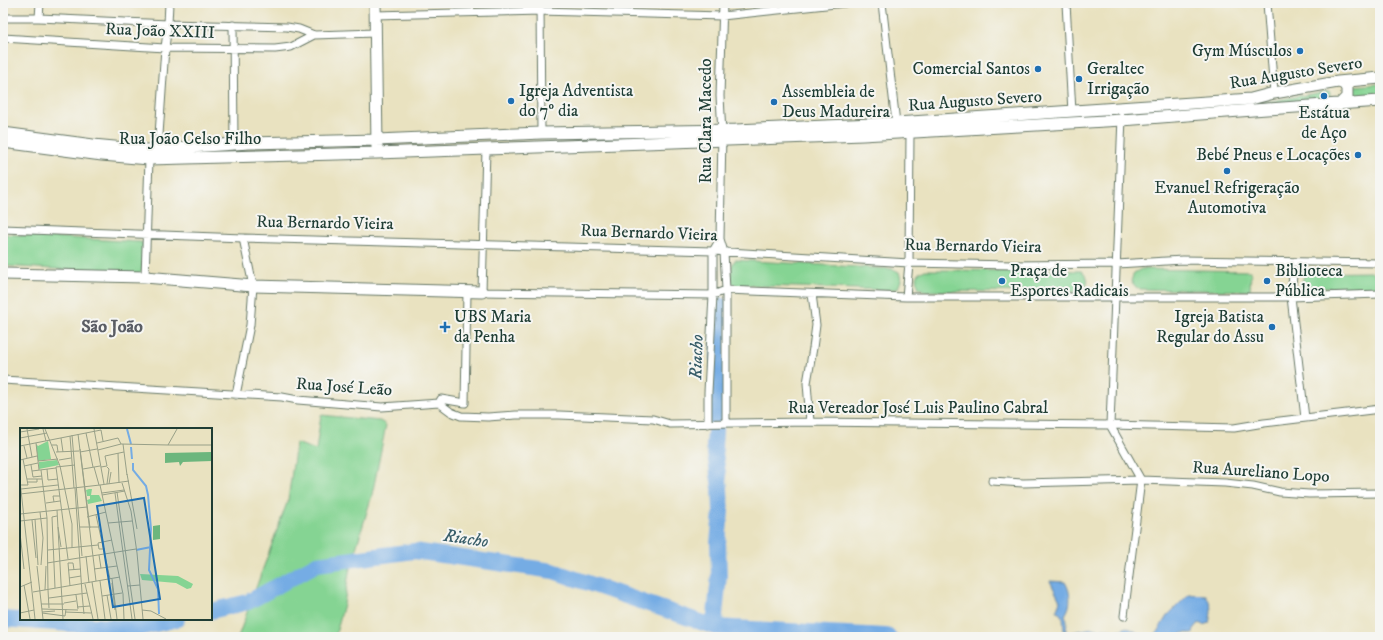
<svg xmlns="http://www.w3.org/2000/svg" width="1383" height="640" viewBox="0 0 1383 640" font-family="'IM FELL DW Pica',serif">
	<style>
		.green { fill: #85d493; stroke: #528864 }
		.water { fill: #75ace4; stroke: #4a748c }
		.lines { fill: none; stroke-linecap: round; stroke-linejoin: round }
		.river { stroke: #75ace4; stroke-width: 16 }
		.street-casing { stroke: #667765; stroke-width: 9 }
		.secondary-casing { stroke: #667765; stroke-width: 13 }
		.street { stroke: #fff; stroke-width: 7 }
		.secondary { stroke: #fff; stroke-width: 11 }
		.poi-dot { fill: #1f6fb2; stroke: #f6f6f2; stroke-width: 1.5 }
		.labels { text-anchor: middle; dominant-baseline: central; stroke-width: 4; stroke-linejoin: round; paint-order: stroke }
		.street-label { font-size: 17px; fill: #1f3d34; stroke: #f6f6f2 }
		.poi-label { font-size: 17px; fill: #1f3d34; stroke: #f6f6f2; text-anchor: start }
		.neighbourhood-label { font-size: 18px; font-weight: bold; fill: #5a5d64; stroke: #f6f6f2 }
		.water-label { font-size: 18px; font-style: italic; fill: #395e69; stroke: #f6f6f2 }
		.inset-river { fill: none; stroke: #75ace4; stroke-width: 2 }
		.inset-road { fill: none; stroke: #98a088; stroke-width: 1 }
		.view { fill: #1f6fb2; fill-opacity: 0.15; stroke: #1f6fb2; stroke-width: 2 }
		.inset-edge { fill: none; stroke: #1f3d34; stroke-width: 2 }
	</style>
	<rect width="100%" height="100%" fill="#f6f6f2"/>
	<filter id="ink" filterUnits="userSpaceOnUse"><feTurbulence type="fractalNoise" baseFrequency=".025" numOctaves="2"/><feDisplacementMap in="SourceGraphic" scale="8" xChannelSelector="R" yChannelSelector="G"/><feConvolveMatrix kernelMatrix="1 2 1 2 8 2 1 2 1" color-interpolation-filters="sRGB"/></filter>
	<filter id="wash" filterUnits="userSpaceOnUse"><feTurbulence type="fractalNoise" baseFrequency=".012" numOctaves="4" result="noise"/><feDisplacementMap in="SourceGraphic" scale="16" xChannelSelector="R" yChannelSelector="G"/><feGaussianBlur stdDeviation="0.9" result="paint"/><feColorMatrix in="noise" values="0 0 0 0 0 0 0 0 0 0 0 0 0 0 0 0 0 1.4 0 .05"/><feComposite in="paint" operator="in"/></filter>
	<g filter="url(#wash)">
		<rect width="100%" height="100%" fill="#e9e2c0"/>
		<path class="green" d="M1380,84v12l-24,2 -3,-3 -1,-5 2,-4z
			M1328,91l2,1 -1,8 -57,3 -143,12 2,-3 141,-11z
			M3,234l137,8 3,1v26l-3,5 -137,-8z
			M735,260l158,9 6,3 2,8 -3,8 -7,2 -158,-5c-3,-5 -3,-20 2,-25z
			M1141,269l110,2 -1,20 -110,-2 -4,-2 -5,-6 3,-8z
			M925,270l156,1c8,4 8,12 3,19l-5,2 -154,-1 -6,-3 -3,-8 3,-7z
			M1371,272l4,3 2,6 -3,6 -3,1h-64l-3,-1c-2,-5 -2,-10 3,-14z
			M321,415l59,6 6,4 -14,70 -23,77 -5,32 -9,33h-97l50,-137 8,-57 20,7z"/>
		<path class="water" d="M1050,581l15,1c6,10 7,23 0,33l2,5 -1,11h-2l-1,-13 -5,-7h-2l4,-10z
			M1189,594l17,1c6,11 6,16 3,28l-6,2 -4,-2 -5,6 -1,4h-10l-5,4h-24l13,-21z
			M1127,627l11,6 2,4h-91l2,-3h5l3,1 33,-7 8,2 3,-2c9,3 15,4 24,-1z"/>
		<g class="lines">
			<path class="river" d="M211,611l37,-9 69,-38 97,-13 139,20 162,56 171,9 3,1
				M3,619l133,10 41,-10
				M716,627l-1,-12 4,-39 -1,-33 3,-31 -1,-24 -6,-42 3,-42 3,-99"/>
		</g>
	</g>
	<g filter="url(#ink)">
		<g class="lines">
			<g class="street-casing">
				<path id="street" d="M540,3l1,130
					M723,3l-3,93 2,38 -2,105 4,13 2,38v133
					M882,3l14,120
					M1066,3l6,109
					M1267,3l7,90
					M375,15l165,-4 182,5 123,-13
					M3,18h36l129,6 119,3 12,2 15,6 62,-2
					M39,18l1,-15
					M233,25l1,119
					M3,38l162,10 110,1 16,-2 23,-12
					M158,149l7,-101 3,-24 1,-21
					M486,149l-4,143 231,3 13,-5 180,7h385l89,-3
					M3,229l240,9 470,13 196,12 104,2 104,-1 66,-4 197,3
					M1294,263l-3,34 14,121
					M145,277l4,-118
					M906,297l3,-34 1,-131
					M3,380l279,17 16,3 84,7 57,-4 12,9 10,4 27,1 28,-2h43l94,4 17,5 140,-2 300,3 124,3 30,-5 116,-14
					M236,395l14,-70 3,-39 -10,-48
					M439,403l2,-4 24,4 2,-111
					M810,422l-3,-39 6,-35 3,-23 -4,-31
					M708,424v-32l5,-97v-44l7,-12
					M1110,425l12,-308
					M1110,425l31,55
					M992,481l31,2 118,-3 84,3 28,3 27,6 29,2 71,-1
					M1124,616l17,-136"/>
			</g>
			<g class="secondary-casing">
				<path id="secondary" d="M375,3l2,144
					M1338,82l5,1 4,5v9l-8,8
					M3,133l90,12 53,5 103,-7 128,-3 164,-7 195,-3 160,-7 355,-24 23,-6 64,-11 42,-4
					M3,142l99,13 47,4 228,-6 486,-18 259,-15 131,-10 127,-9
					M3,274l142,3 108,9 229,6"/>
			</g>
			<use href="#street" class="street"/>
			<use href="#secondary" class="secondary"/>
		</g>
	</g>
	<g class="poi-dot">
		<circle cx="1300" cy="51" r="4"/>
		<circle cx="1038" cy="69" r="4"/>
		<circle cx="1079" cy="79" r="4"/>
		<circle cx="1324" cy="96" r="4"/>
		<circle cx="511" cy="101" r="4"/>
		<circle cx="774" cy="102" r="4"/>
		<circle cx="1358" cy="155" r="4"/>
		<circle cx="1227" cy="171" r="4"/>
		<circle cx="1002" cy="281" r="4"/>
		<circle cx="1267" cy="281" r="4"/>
		<path d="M443 321h4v4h4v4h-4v4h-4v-4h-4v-4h4z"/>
		<circle cx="1272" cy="327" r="4"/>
	</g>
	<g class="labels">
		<g class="street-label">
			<text transform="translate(160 31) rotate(2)">Rua João XXIII</text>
			<text transform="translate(1296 73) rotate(-9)">Rua Augusto Severo</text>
			<text transform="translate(975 101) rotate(-4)">Rua Augusto Severo</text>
			<text transform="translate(706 121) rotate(-90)">Rua Clara Macedo</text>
			<text x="190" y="139">Rua João Celso Filho</text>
			<text transform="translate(325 223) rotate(1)">Rua Bernardo Vieira</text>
			<text transform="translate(649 233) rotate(2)">Rua Bernardo Vieira</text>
			<text transform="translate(973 246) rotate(1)">Rua Bernardo Vieira</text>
			<text transform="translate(344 387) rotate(4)">Rua José Leão</text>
			<text x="918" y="408">Rua Vereador José Luis Paulino Cabral</text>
			<text transform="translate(1261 472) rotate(4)">Rua Aureliano Lopo</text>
		</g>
		<g class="poi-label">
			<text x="1292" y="51" text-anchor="end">Gym Músculos</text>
			<text x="1030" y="69" text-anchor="end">Comercial Santos</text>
			<text x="1087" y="69">Geraltec<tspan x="1087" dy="20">Irrigação</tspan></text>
			<text x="519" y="91">Igreja Adventista<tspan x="519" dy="20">do 7º dia</tspan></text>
			<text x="782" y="92">Assembleia de<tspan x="782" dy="20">Deus Madureira</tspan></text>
			<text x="1324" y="113" text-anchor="middle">Estátua<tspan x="1324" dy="20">de Aço</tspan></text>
			<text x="1350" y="155" text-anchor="end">Bebé Pneus e Locações</text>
			<text x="1227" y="188" text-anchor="middle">Evanuel Refrigeração<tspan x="1227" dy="20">Automotiva</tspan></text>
			<text x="1010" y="271">Praça de<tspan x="1010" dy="20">Esportes Radicais</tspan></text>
			<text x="1275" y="271">Biblioteca<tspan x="1275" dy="20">Pública</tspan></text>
			<text x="454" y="317">UBS Maria<tspan x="454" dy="20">da Penha</tspan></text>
			<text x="1264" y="317" text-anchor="end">Igreja Batista<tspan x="1264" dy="20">Regular do Assu</tspan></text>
		</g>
		<g class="neighbourhood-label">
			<text x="112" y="327">São João</text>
		</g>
		<g class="water-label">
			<text transform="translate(697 357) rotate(-88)">Riacho</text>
			<text transform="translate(466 539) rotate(8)">Riacho</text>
		</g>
	</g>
	<g transform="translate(20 428)">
		<rect width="192" height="192" fill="#e9e2c0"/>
		<path d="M28,13l3,18 -13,2 -2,-17 2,2zM37,32l2,5 -20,4v-7zM69,61h3l-1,6h8l3,6 -14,3 -1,-4 3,-1v-3h-3l-1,-6zM120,146l38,2 15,8 -2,4 -4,1 -11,-6 -34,-3z" fill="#85d493"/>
		<path d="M192,24v9l-29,1 -3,4 -1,-4 -14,1v-10zM140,97v14l-7,1v-14z" fill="#6cb67d"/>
		<path class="inset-river" d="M107,1l4,15M111,19l1,12M113,35v7l13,16 2,9 3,34 -2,41 9,19 1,25M116,122l15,-3"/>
		<path class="inset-road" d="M7,1l5,28M23,1l3,12M25,1l15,37 12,58v24M74,1l10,55M0,4l19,-3M66,5l7,34M58,6l18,147M52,7l10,121M50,8l4,52M0,10l27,-5M41,10l2,14M16,15l3,27M77,15l21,-5 3,6M103,16l4,31M32,17h5l1,7M148,17h44M0,18l81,-16 2,11M4,18l3,12M60,21l10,79M78,22l23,-6 47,1 9,-16M36,24l23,-1M60,24l17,-3M98,25l1,30M0,32l17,-4M39,32l12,-2M18,33l20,-2M11,37l2,12 9,-1M4,38l14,-3M74,39l5,18M81,39l6,-1 -2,-10 19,-4M87,39l2,2 -2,15M27,41l1,11 10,-1M63,41l17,-3M21,42l6,48 1,72M12,43l24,-3M107,46l10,55M7,51h15M0,53l15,138M7,54h10v-3M102,55l9,28 6,42 6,66M89,56l2,-12M1,57h7l-5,-26M80,57l29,-4M55,60l7,105M1,61l37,-4M97,64l18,127M82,65l22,-3M95,65l17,126M0,66l80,-9 23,109 1,25M82,67l23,-4M34,74l-1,-6h7M26,75l14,-2M37,82l6,109M20,84l3,26 -2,27M0,86l67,-7M76,87l14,64M67,89l19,-5M15,91l3,46M12,92l4,38M0,93l27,-3M88,95l24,-2M38,99l3,20M60,99h19M0,105l4,36M85,121h-6l-1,-6 14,-3M28,122l50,-5M79,127l2,13M66,128l3,27M48,131l-12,-92 19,-2M27,135l89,-14M17,138l6,53M74,141l23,-3M48,142l13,-1M49,150l12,-2M92,151l5,40M80,153l5,38M72,154l6,37M92,155l3,27M65,156l8,35M4,157l6,34M50,158l-2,-23h5l1,7M108,158l12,-1M0,159l12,-5M35,160l-3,-71 5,-1M25,162l1,-24M28,162l1,18M13,164l87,-15M62,166l2,20M56,167l2,14M87,167l4,24M82,168l20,-3M29,170l38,-5M44,175l12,-2M21,176h23M57,179l13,-1M22,181l36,1M122,182l9,1 15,8M22,184l13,-1M45,184l26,1M0,185l14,-3M22,185l23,3 1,-7"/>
		<path class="view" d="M124,70l16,101 -47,8 -16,-101z"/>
		<rect width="192" height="192" class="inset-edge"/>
	</g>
	<rect width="1383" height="640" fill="none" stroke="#f6f6f2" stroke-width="16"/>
</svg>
